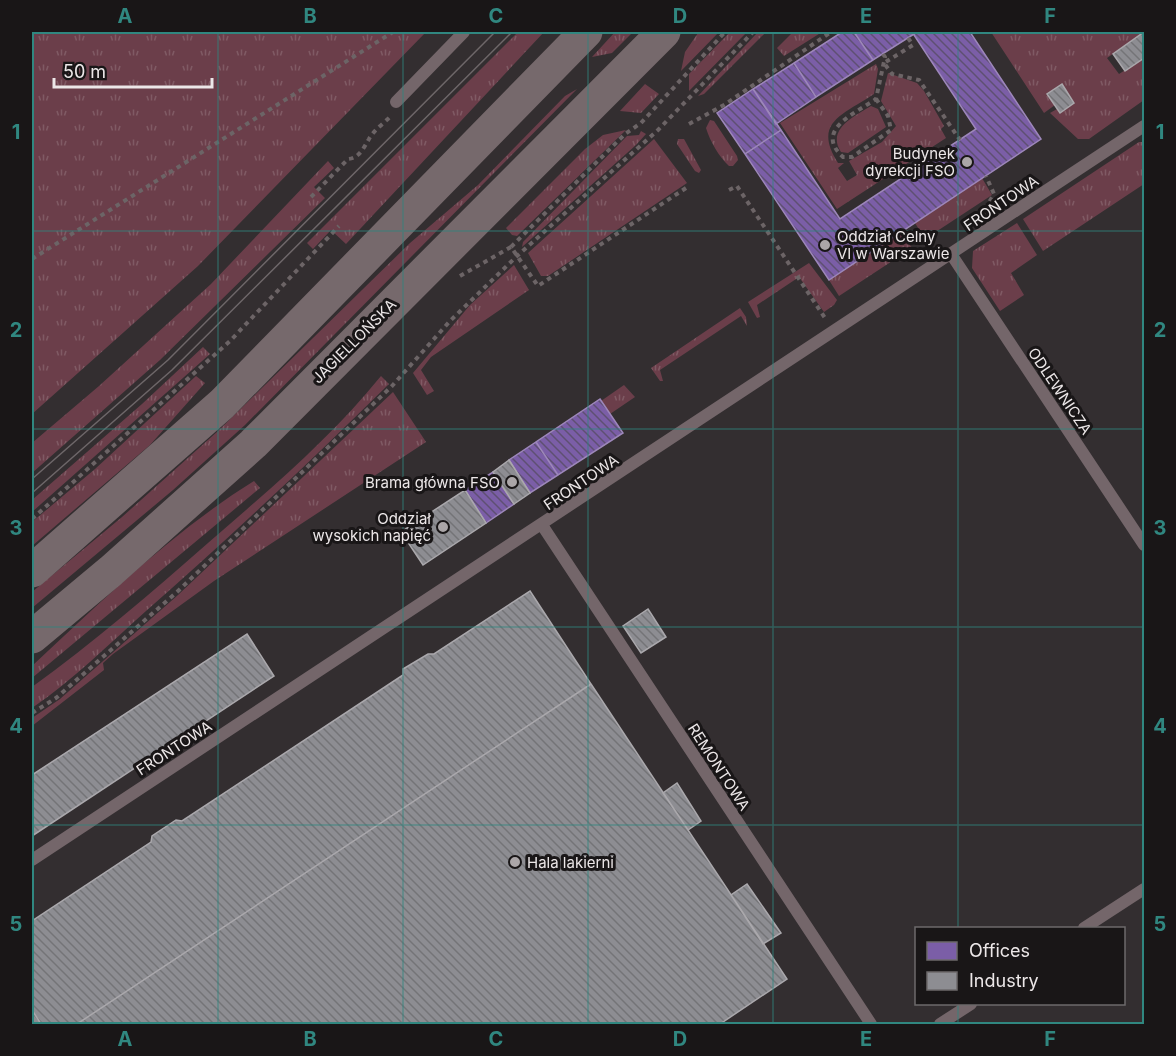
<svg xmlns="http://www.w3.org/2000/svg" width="1176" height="1056" viewBox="0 0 1176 1056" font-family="Inter,sans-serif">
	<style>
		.grass { fill: url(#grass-tufts) }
		.offices { fill: url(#offices-back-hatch); stroke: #9d87ba; stroke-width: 1.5 }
		.industry { fill: url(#industry-back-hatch); stroke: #aaa8ac; stroke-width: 1.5 }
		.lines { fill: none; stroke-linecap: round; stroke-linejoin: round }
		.path { stroke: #6c6466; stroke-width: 4; stroke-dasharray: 4.5 4.5; stroke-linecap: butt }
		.lane { stroke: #74666a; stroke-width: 12 }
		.secondary { stroke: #76696c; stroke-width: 33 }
		.tram { stroke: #6e6769; stroke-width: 1.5 }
		.grid { fill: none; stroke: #308780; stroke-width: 1.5; stroke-opacity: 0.55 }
		.poi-dot { fill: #aba6a8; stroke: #191617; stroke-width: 2 }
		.labels { text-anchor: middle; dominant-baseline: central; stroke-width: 6; stroke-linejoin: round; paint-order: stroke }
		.poi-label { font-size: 15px; fill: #ece7e8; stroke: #191617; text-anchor: end }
		.street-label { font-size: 15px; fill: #ece7e8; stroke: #191617 }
		.neatline { fill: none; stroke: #308780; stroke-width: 2 }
		.grid-label { font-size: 20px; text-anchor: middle; font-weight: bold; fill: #308780 }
	</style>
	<defs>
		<pattern id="grass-tufts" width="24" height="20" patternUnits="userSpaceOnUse" patternTransform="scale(1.5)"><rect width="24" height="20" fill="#6b3e4a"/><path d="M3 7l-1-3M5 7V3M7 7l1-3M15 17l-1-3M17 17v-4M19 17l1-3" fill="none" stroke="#805a64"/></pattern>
		<pattern id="offices-back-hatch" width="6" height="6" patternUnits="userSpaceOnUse" patternTransform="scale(1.5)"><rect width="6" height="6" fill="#7b5ea7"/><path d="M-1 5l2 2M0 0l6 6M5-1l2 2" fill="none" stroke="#5e5072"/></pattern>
		<pattern id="industry-back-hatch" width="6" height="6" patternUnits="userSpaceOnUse" patternTransform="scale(1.5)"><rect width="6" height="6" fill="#8d8d92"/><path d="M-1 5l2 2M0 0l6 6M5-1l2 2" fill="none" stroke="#747477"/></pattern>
	</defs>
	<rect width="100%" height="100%" fill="#332e30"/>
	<path class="grass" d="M32,32h394l-228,234 -166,148z
		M518,32h26l-198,212 -15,-14 -18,19 -6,-6z
		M615,32h18l-21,21 -20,4z
		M719,32l-38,39 4,-19 13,-19z
		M730,32h17l-58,59v-17z
		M758,32h8l-62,62 -6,2z
		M793,32h29l-38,24 -7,-8z
		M991,32h153l-37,26 12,16 25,-16v42l-55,39h-11l-28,-26 7,-4 3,4 14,-10 -12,-19 -15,10 8,11 -11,8z
		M876,64l2,5 -4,25c-31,21 -62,28 -36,69h6l-6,5 9,13 10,-6 -8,-14 33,-19 14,-16 -15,-25 7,-28 29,10 7,8 20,35 -3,3 5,9 -109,71 -57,-86z
		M645,84l14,10 -18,19 -21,-2z
		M577,89l-332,336 -72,65 -141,118v-16l90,-75 96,-86 192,-188 68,-58 87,-89z
		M871,106l7,3 8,18 -38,26 -7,-1c-15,-23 14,-36 30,-46z
		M710,120l4,1 23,35 1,4 -5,6h-4c-10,-9 -19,-25 -23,-38z
		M626,130l-109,106 -5,-1 -6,-7 79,-79 18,-14z
		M641,131l5,3 -10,11 -114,102 1,-5 104,-106 12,-1z
		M654,139l33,44 -139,93h-7l-13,-23z
		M678,139h6l17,31 -2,3 -4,-2 -18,-27z
		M1139,142h5v42l-101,67 -20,-32z
		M328,161l6,7 -20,19 11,11 -165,162 -128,113v-30l67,-57 112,-102z
		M982,178l10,17 -67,44 -10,-16z
		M1017,223l20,32 -26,18 13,22 -24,16 -28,-43 1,-17z
		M901,232l11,16 -73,48 -10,-16z
		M809,263l28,37 -3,5 -10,7 -25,-35 -42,28 3,12 -3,1 -9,-16z
		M514,265l15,25 -98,67 -10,13 13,21 -7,4 -14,-22 57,-68z
		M740,308l6,9 1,9 -6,-10 -81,54 3,11h-3l-9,-13z
		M203,347l7,7 -178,158v-12l110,-96z
		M196,376l9,7 -55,62 -118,101v-24l63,-53z
		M381,376l8,8c-79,78 -160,154 -243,227 -37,33 -73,69 -114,97v-21c61,-44 119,-94 176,-144 61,-53 122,-104 173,-167z
		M624,385l11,12 -25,17 -9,-13z
		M393,392l33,50 -212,139 -101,73 -10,9 1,7 -72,56v-8l28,-19 118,-104z
		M254,481l6,7 -228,190v-12c70,-65 140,-134 222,-185z"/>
	<path class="offices" d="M842,32h12l19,28 -57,37 -22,-34z
		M854,32h58l2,2 -41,26z
		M912,32h58l71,107 -212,141 -84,-126 36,-24 59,89 136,-90z
		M794,63l22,34 -40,27 -23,-35z
		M753,89l28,41 -36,24 -28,-41z
		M600,399l23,34 -65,42 -22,-33z
		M536,442l22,33 -28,18 -21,-33z
		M493,472l21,32 -28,19 -21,-33z"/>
	<path class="industry" d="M1144,32v26l-19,13 -12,-17z
		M1062,84l12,19 -14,10 -13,-19z
		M509,460l21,33 -16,11 -21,-32z
		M465,490l21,33 -63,42 -22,-33z
		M530,591l61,93 -514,340h-36l-9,-14v-89l119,-79 1,-6 24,-16 6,1 221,-146v-6l25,-15h6z
		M648,609l18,28 -25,16 -18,-27z
		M247,634l27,42 -242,160v-61z
		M591,684l196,295 -67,45h-643z
		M677,783l24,38 -13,9 -25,-37z
		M747,884l34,49 -18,11 -32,-49z
		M32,1010l9,14h-9z"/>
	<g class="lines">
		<path class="path" d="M908,38l5,7 -29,18 8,11 27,6 41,60
			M876,99l12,17 3,14 -39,27h-9c-30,-27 13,-44 33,-58l9,-42 -2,-3
			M689,124l35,-19 107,-73
			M686,188l-148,98 -27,-39 114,-113 16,-11 84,-91
			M729,190l8,-4 88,132
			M311,197l37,-38c12,-1 16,-12 21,-20 5,-9 15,-16 22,-23
			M985,209l9,-15 -8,-18
			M32,259l361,-227
			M460,276l51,-29
			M32,519l198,-178 109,-115
			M32,713l24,-15 121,-106 215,-206 58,-65 67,-65 141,-126 95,-98"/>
		<path class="lane" d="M396,102l68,-70
			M951,254l193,291
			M542,525l329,499
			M32,860l1112,-734
			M1084,928l60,-39
			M940,1024l31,-20"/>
		<path class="secondary" d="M32,571l190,-167 364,-372
			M32,637l79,-66 142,-127 411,-412"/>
		<path class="tram" d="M32,479l136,-119 327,-328
			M32,493l140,-123 340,-338"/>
	</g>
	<path class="grid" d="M218,32v992M403,32v992M588,32v992M773,32v992M958,32v896M32,231h1112M32,429h1112M32,627h1112M32,825h1112M958,1004v20"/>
	<g class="poi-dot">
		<circle cx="967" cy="162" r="6"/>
		<circle cx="825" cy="245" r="6"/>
		<circle cx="512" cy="482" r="6"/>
		<circle cx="443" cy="527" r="6"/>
		<circle cx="515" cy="862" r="6"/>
	</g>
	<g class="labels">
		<g class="poi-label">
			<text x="955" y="153">Budynek<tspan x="955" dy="17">dyrekcji FSO</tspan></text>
			<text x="837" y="236" text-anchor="start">Oddział Celny<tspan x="837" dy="17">VI w Warszawie</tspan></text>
			<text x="500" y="482">Brama główna FSO</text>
			<text x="431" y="518">Oddział<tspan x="431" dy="17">wysokich napięć</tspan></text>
			<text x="527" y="862" text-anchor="start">Hala lakierni</text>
		</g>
		<g class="street-label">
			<text transform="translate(1001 203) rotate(-34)">FRONTOWA</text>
			<text transform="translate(354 341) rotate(-45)">JAGIELLOŃSKA</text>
			<text transform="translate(1060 391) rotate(56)">ODLEWNICZA</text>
			<text transform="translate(581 482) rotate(-34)">FRONTOWA</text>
			<text transform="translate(174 748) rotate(-33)">FRONTOWA</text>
			<text transform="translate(719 767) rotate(57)">REMONTOWA</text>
		</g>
	</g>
	<rect width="1176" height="1056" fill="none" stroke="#191617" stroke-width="66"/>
	<rect x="915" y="927" width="210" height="78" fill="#191617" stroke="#6d6a6b" stroke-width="1.5"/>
	<rect x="927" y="942" width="30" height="18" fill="#7b5ea7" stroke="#6d6a6b" stroke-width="1.5"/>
	<text x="969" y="957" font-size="18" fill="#ece7e8">Offices</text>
	<rect x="927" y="972" width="30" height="18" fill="#8d8d92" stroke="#6d6a6b" stroke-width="1.5"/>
	<text x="969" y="987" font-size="18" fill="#ece7e8">Industry</text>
	<path d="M54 78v9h158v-9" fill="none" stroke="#ece7e8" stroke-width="3"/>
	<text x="63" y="78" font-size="18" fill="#ece7e8" stroke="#191617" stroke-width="4.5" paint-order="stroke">50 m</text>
	<rect x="33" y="33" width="1110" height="990" class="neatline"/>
	<g class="grid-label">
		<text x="125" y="23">A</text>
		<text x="310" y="23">B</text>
		<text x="496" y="23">C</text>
		<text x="680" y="23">D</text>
		<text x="866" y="23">E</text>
		<text x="1050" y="23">F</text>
		<text x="16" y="139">1</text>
		<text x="1160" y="139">1</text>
		<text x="16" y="337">2</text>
		<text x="1160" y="337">2</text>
		<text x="16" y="535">3</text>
		<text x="1160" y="535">3</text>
		<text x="16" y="733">4</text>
		<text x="1160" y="733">4</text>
		<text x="16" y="931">5</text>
		<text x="1160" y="931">5</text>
		<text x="125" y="1046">A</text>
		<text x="310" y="1046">B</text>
		<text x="496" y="1046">C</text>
		<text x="680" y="1046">D</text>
		<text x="866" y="1046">E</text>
		<text x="1050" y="1046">F</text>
	</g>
</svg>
